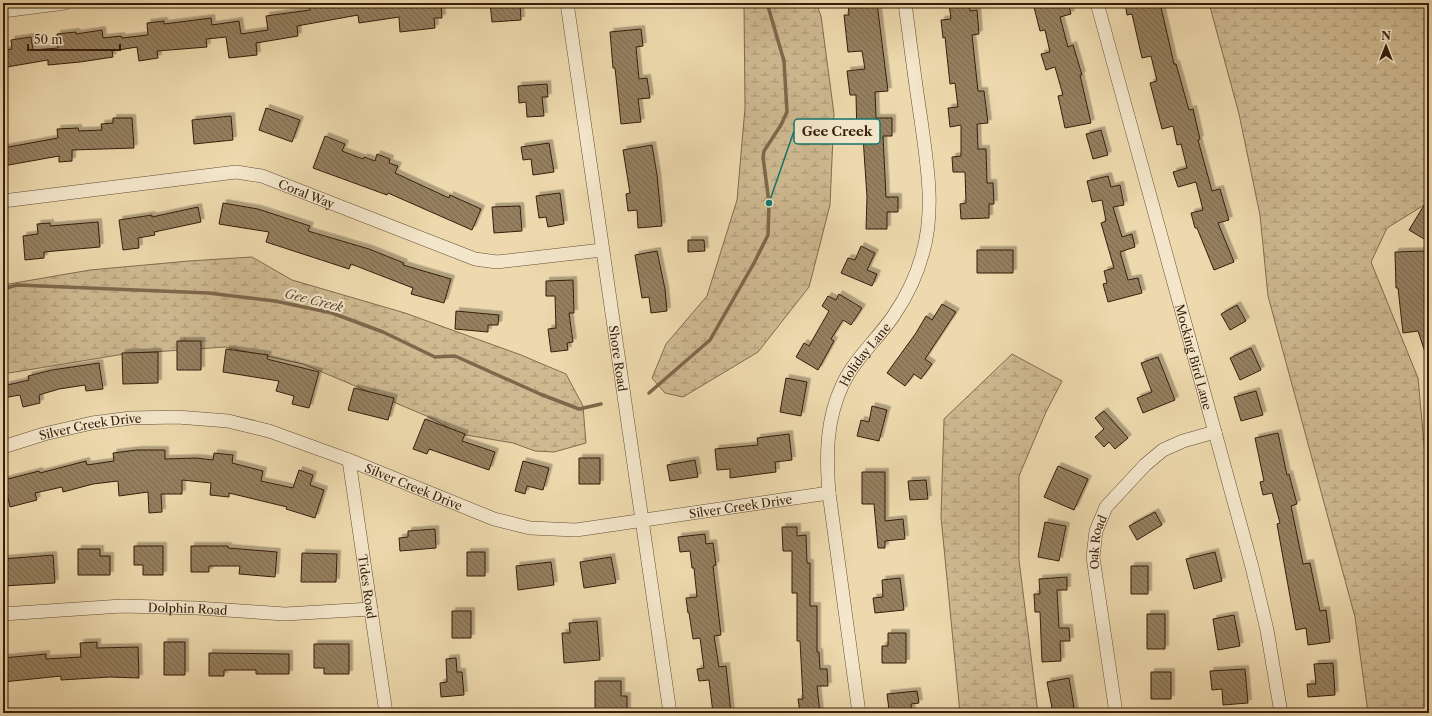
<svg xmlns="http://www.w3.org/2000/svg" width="1432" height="716" viewBox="0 0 1432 716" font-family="'Libre Caslon Text',serif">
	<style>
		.wetland { fill: url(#wetland-marsh); stroke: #826b4e }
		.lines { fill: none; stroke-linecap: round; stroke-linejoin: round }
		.stream { stroke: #7f674b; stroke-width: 3.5 }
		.building { fill: url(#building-back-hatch); stroke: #361d0a; filter: url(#shadow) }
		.minor-casing { stroke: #644c33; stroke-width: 14 }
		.minor { stroke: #f3e6ca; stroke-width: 13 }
		.labels { text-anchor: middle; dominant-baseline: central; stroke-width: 4; stroke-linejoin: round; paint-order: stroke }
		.street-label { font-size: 12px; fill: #361d0a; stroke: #f3e6ca }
		.water-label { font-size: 13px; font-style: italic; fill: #604830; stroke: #f3e6ca }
		.leader { fill: none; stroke: #0f766e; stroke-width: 1.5 }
		.callout-dot { fill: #0f766e; stroke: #f3e6ca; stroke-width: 1.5 }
		.callout { fill: #f3e6ca; stroke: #0f766e; stroke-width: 1.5 }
		.callout-label { font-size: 13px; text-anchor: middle; font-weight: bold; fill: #361d0a }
	</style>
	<defs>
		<pattern id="wetland-marsh" width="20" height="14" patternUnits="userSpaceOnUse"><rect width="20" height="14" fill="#ceb991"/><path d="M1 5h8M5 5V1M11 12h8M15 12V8" fill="none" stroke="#a89675"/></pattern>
		<pattern id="building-back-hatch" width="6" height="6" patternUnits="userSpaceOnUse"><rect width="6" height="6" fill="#957f5f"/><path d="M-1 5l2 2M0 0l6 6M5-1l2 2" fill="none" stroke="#7a674d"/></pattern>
		<filter id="shadow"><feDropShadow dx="3.5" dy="-3.5" stdDeviation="0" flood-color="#0004"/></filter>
	</defs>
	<rect width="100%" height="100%" fill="#edd9ad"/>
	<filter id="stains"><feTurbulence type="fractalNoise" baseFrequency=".005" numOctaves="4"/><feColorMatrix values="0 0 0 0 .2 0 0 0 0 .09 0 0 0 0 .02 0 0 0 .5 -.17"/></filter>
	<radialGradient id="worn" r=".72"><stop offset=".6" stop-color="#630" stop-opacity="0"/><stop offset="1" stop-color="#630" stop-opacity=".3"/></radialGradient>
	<path class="wetland" d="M744,3h72l5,13 13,98 -4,91 -21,82 -51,65 -75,45 -18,-4 -13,-15 14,-34 41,-48 30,-96 8,-92z
		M1209,3h220v199l-42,26 -16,34 47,116 11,120v215h-61l-13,-96 -87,-321 -8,-81 -21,-101z
		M252,257l40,23 113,33 116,42 45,19 17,32 3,37 -32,9 -19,-1 -22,-8 -53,-9 -31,-17 -126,-53 -78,-17 -101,7 -121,20v-89l87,-15 99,-9z
		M1012,354l50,27 -16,31 -27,64v84l19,153h-78l-19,-196 3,-98z"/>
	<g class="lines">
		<path class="stream" d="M3,289l14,-4 191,8 67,8 57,12 51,19 52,25 20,-1 85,38 39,15 22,-5
			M649,393l61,-53 44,-77 14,-28 1,-32 -6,-46 1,-6 17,-26 6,-13 -3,-51 -17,-58"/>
	</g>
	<path class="building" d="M319,3h122l1,15h-8l1,10 -35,4 -1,-15 -40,6 -1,-8 -61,11 1,10 -42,7 1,12 -28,3 -3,-21 -20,2 1,8 -50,4 1,7 -19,3 -2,-14 -25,4 1,6 -33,5 -32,3v-5l-41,7 -2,-17 7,-1 -1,-9 20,-3 2,13 25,-2 -1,-14 19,-2v2l26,-4 1,8 18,-2 1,2 26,-3 -1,-12 17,-2v3l47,-6 1,7 27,-4 2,13 27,-4 -2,-14 44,-6 -1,-5z
		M490,3h30l1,17 -29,2z
		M848,3h29l11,88 -13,1 1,26h16v18h-9l3,61h12v15h-11v17h-21l1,-32 -4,-60h-6l-1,-42h-6l-3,-24 18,-2 -3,-18 -14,1 -4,-37h5z
		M969,3l1,8 7,-1 2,24 -7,1 6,56h6l4,32 -11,1 1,25h8l1,34h6l1,21h-5v14l-28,1 -1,-15 6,-1 -1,-31h-12l-1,-15 9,-1v-31l-11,2 -2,-19 10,-1 -3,-24 -5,1 -5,-47 -2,1 -2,-18 10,-1 -2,-15z
		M1051,3h17l3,11 -11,3 8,30 5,-2 9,30h-2l11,48 -26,5 -7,-32 5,-1 -8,-28 -9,3 -5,-16 9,-2 -5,-22 -5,1 -6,-24z
		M1125,3h35l14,61h2l13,46 4,-1 7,30 -2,1 14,51 8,-2 9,31 -11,3 16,39 -20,8 -17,-42h-2l-4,-15 12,-3 -7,-28 -18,5 -5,-15 14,-4 -6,-24 -4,1 -4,-19 -11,3 -12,-46 7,-2 -6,-25 -9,2 -10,-44 -5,1z
		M641,29l2,17 -7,1 3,32 8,-1 3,20 -12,1 3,23 -20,2 -6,-56h-2l-3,-36z
		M547,84l1,13h-6l2,19 -17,1 -1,-15 -7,1 -1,-17z
		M266,108l34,12 -8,22 -33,-12z
		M231,116l2,24 -39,4 -2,-24z
		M113,118h19l2,30 -62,2v11l-13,1v-6l-56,10v-18l55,-10 -1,-9 21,-1 1,3 23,-1 -1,-6 12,-1z
		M1101,130l7,25 -15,4 -7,-25z
		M325,136l20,8 -3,7 21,8 1,-2 11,4 2,-7 13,5 -1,4 9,3 -3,7 54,25 1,-3 31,14 -9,21 -84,-37 -1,2 -74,-27z
		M549,143l5,29 -21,3 -2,-16 -8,1 -2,-13z
		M652,145l5,30 5,51 -24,2 -1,-18 -9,1 -2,-17 4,-1 -7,-43z
		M1108,176l3,11 9,-2 4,20 -11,2 9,30 10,-3 3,13 -15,5 8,28 10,-2 4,15 -34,9 -5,-18 4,-1 -3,-12 10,-3 -13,-45 5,-2 -4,-21 -10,2 -5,-21z
		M560,193l4,31 -16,3 -2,-10 -7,1 -3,-22z
		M1429,197v45l-20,-12z
		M223,203l35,6 52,17 -2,5 61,18 35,14 -1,2 48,14 -7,24 -33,-9 2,-6 -62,-24 -2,5 -83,-27 3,-10 -50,-8z
		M520,206l2,25 -28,2 -2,-26z
		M198,207l3,15 -47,10 1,3 -17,3 1,10 -16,2 -4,-30 33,-5v2z
		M98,222l2,25 -56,5v6l-19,2 -2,-24 15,-2 -1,-10 13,-1v3z
		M688,240h16l1,11 -17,1z
		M861,246l14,7 -8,17 10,4 -5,12 -31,-13 7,-15 7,2z
		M977,250h36v23h-36z
		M657,251l8,38 2,22 -16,2 -2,-16 -7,1 -7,-43z
		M1425,251v19h4v88h-2l-9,-27 -15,2 -5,-45h-2l-1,-36z
		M573,280l1,33h-5l4,29 -6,1 1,7 -17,2 -3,-23 8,-1 -1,-32h-9v-15z
		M839,294l23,14 -11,17 -8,-5 -12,19 3,2 -16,29 -22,-13 8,-14 5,3 20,-35 -7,-5 6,-10 8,4z
		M942,304l14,8 -31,47 7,5 -11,15 -7,-5 -9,12 -18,-13 29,-40 10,-17 6,4z
		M1237,305l9,16 -16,9 -9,-16z
		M456,311l43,4 -1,10h-10v7l-33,-3z
		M177,341h24v29h-24z
		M1251,348l10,22 -21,10 -10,-22z
		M226,349l42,6 -1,4 52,13 -10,36 -17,-4 2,-8 -18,-5 3,-10 -56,-9z
		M158,352v31l-35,1 -1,-31z
		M1158,357l17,43 -32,13 -6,-15 15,-6 -11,-29z
		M99,363l4,26 -17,2 -1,-6 -26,4 -20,6 1,8 -17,4 -3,-12 -17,3v-12l26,-6 -1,-4 24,-6z
		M786,378l21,4 -6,34 -21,-4z
		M354,388l40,10 -6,22 -40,-10z
		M1256,391l7,24 -22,6 -7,-24z
		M872,406l15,4 -8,31 -22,-5 4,-16 8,2z
		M1104,411l24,27 -13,11 -6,-7 -5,5 -9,-10 9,-8 -9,-11z
		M425,419l40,15 -3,7 33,11 -6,18 -60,-21 -2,5 -14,-5z
		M1278,433l9,42 2,-1 8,30 -6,2 12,58 7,-1 10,48 6,-1 4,32 -22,3 -2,-17 -10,2 -19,-106 3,-1 -8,-30 -9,2 -3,-13 4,-1 -9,-43z
		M789,434l3,26 -17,2 1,10 -46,6v-9l-13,1 -2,-21 43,-4 -1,-7z
		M137,450h28v9l31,-1 17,2 1,-7 19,2 -1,8 31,8 -2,10 32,7 6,-18 14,5 -3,10 14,5 -9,28 -29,-9 1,-2 -58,-14v4l-19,-2 1,-12 -29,-3v14h-21l1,18 -13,1 -1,-21 -29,4 -1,-15 -25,3 -30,8 -1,-5 -27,6 2,7 -27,7 -6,-27 35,-9 1,2 46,-12 1,4 27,-4 -1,-8z
		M579,458h21v26h-21z
		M695,460l3,17 -28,4 -3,-16z
		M523,461l26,7 -6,22 -16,-4 -2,8 -10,-3z
		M1058,466l30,13 -14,31 -30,-13z
		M862,472h23v49l18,-2 2,20 -20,2v7h-7l-4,-44h-12z
		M926,480l2,19 -18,1 -2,-19z
		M1155,512l7,13 -25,15 -8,-14z
		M1045,522l21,4 -7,35 -21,-4z
		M782,527h15v9l9,-1 1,28h3v43h7v46h2l1,17h7l1,17h-11l3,27h-20l-2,-14h5l-3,-58h-3v-48h-5v-42h-9z
		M435,529l1,19 -36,3 -1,-13 9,-1v-6z
		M705,534l1,10 7,-1 3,22 -3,1 8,69 -7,1 5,31 7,-1 5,47h-18l-4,-33 -10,1 -2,-12 7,-1 -4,-30 -7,1 -4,-26h-1l-2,-15 11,-1 -3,-29h-2l-2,-17 -10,1 -2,-15z
		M134,546h29v29h-20v-10h-9z
		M191,546h37v2l49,4 -2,25 -36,-3 1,-8h-31v6h-18z
		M78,549h22v7h10v19h-32z
		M467,552h18v24h-18z
		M1215,552l7,29 -28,8 -8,-30z
		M302,553l35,1 -1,28h-35z
		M53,555l2,28 -52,3v-27z
		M611,557l5,26 -32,5 -4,-26z
		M551,562l3,23 -36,5 -2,-24z
		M1131,566h17v28h-17z
		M1067,577v13h-10l2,38h10l1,13h-10l1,20 -19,1 -2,-50h-5l-1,-18h6l-1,-15z
		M900,578l4,32 -29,3 -2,-15 10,-1 -1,-17z
		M452,611h19v27h-19z
		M1147,614h18v35h-18z
		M1234,615l6,31 -22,4 -5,-31z
		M597,621l3,39 -36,3 -2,-30h8l-1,-10z
		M888,633h18v30h-24v-17h6z
		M97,642v6l41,-1 1,31 -29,-1 -49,3v-4l-58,6v-24l43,-4v5l35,-2 -1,-14z
		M164,642h21v33h-21z
		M314,644h35v30h-25v-6h-10z
		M209,653l80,1v20h-33v-4h-32v6h-15z
		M456,658l1,14h5l2,23 -23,2 -1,-14 7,-1 -1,-23z
		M1333,663l2,32 -27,2 -1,-13h9l-2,-20z
		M1245,669l3,34 -25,2 -1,-16 -10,1 -2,-19z
		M1151,672h20v27h-20z
		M1069,678l6,35h-22l-6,-31z
		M595,681h26v15h6v16h-32z
		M917,691l2,12 -8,1 1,9h-14v-4l-9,1 -2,-16z"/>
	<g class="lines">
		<g class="minor-casing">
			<g id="minor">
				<path id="s1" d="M567,3l103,710"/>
				<path id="s2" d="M1097,3l155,564 15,63 14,83"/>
				<path d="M3,11l62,-8"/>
				<path id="s3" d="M3,201l233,-29 26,4 213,83 22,3 105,-12"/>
				<path id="s4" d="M3,447l41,-13 48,-11 39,-5 46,-1 51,4 41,10 80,29 145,59 36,9 46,2 253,-37"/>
				<path id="s5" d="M349,460l37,253"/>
				<path id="s6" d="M3,614l119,-8 75,2 88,6 86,-5"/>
				<path id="s7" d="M859,713l-30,-220c-3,-37 -3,-73 13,-107 12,-27 36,-47 52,-71 13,-19 23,-40 29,-63 12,-43 4,-88 -2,-132 -6,-39 -11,-78 -16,-117"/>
				<path id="s8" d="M1116,713l-23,-156 3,-26 10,-24 39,-42 18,-15 20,-9 32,-9"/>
			</g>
		</g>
		<use href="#minor" class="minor"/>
	</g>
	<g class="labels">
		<g class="street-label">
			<text stroke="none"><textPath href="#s3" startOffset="309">Coral Way</textPath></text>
			<text stroke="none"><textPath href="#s7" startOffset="370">Holiday Lane</textPath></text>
			<text stroke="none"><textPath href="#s2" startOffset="367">Mocking Bird Lane</textPath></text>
			<text stroke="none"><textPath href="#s1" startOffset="359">Shore Road</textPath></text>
			<text stroke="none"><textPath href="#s4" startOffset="90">Silver Creek Drive</textPath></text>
			<text stroke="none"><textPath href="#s4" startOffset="426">Silver Creek Drive</textPath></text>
			<text stroke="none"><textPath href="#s4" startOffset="762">Silver Creek Drive</textPath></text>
			<text stroke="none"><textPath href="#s8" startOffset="173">Oak Road</textPath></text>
			<text stroke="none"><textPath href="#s5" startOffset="128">Tides Road</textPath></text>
			<text stroke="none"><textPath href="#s6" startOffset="185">Dolphin Road</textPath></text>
		</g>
		<g class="water-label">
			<text transform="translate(314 300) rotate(14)">Gee Creek</text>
		</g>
	</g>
	<path class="leader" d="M769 203L794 131"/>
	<circle class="callout-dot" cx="769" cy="203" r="4"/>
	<rect class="callout" x="794" y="119" width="86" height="25" rx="4"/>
	<g class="callout-label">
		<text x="837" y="136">Gee Creek</text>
	</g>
	<rect width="1432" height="716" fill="none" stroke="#edd9ad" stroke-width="16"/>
	<rect x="4" y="4" width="1424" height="708" fill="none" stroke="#361d0a" stroke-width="2"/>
	<rect x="8" y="8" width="1416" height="700" fill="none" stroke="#361d0a"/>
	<g transform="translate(1386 46)" stroke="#f3e6ca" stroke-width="3" paint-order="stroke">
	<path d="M0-3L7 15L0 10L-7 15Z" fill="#361d0a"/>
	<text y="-6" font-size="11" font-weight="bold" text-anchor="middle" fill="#361d0a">N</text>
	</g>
	<path d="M28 44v6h92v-6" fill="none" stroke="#361d0a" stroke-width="2"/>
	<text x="34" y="44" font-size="12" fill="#361d0a" stroke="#f3e6ca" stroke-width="3" paint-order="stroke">50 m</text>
	<rect width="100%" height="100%" filter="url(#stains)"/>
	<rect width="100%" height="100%" fill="url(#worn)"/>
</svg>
